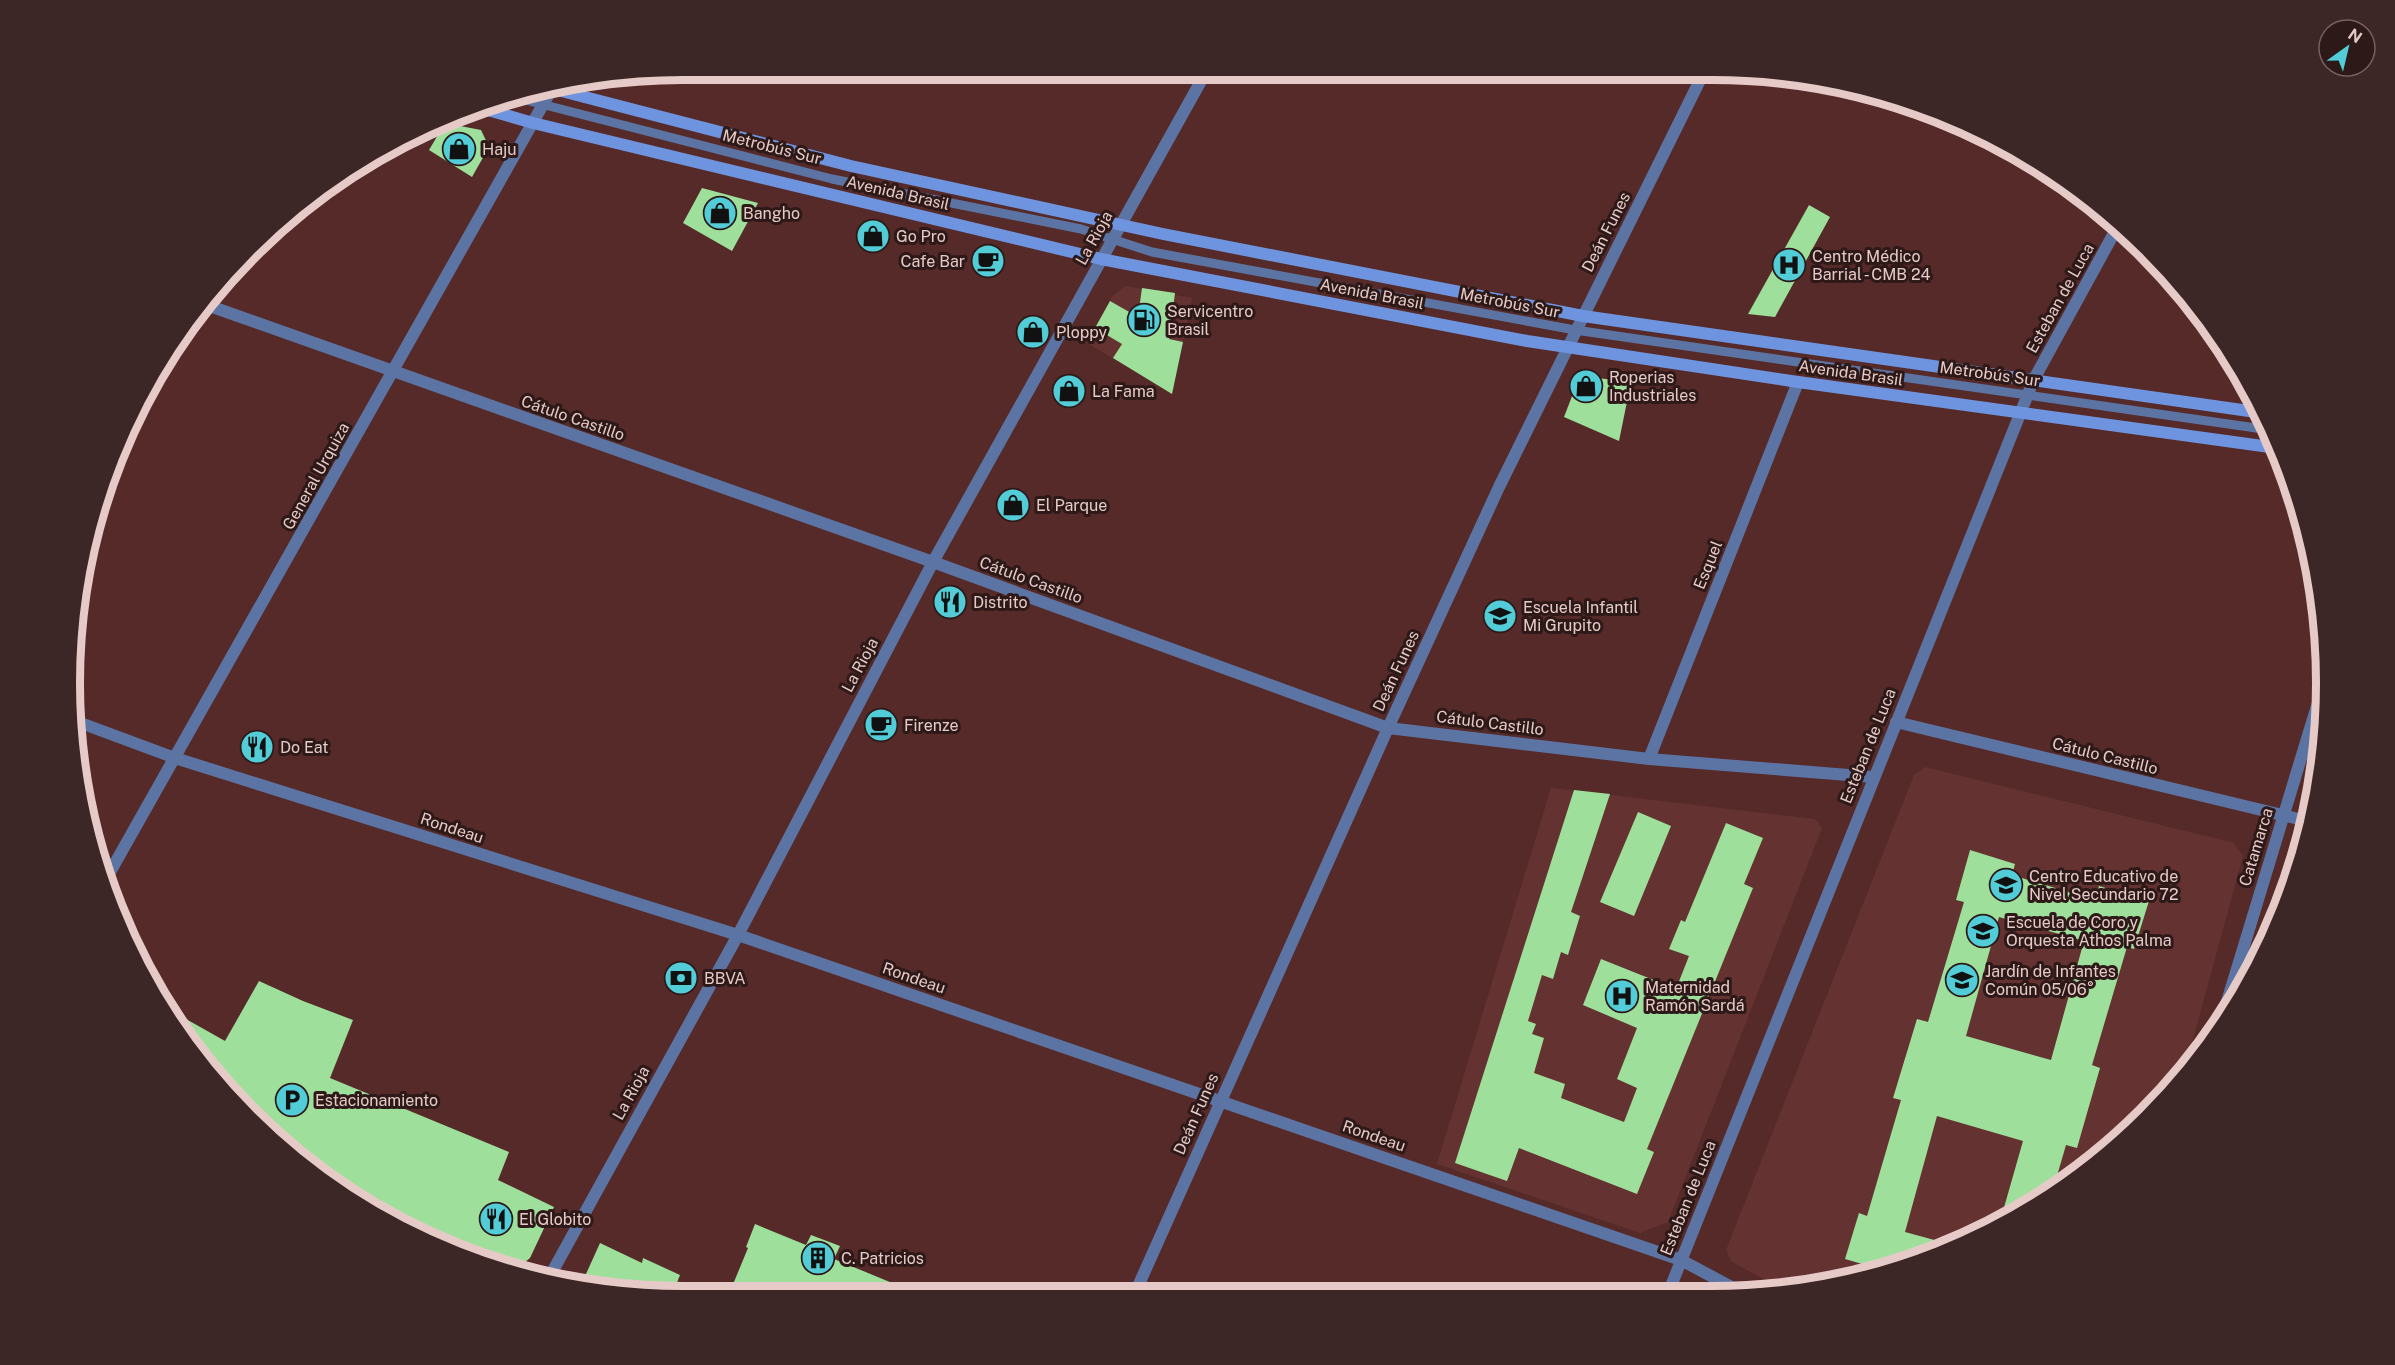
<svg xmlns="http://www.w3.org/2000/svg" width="2395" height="1365" viewBox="0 0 2395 1365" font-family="'Public Sans',sans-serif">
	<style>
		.built { fill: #643331 }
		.building { fill: #9ee09b; fill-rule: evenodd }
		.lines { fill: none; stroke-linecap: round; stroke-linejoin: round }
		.service { stroke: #5c74a3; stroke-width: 9 }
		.minor { stroke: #5c74a3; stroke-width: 12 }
		.secondary { stroke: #6f94df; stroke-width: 12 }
		.labels { text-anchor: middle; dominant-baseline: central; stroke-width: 6; stroke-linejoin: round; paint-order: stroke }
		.street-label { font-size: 16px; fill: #e6cac7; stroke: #2d1918 }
		.poi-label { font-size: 16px; fill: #e6cac7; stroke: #2d1918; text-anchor: start }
		.rim { fill: none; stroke: #e6cac7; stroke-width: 8 }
	</style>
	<rect width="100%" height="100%" fill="#552a28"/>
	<path class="built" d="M1125,286l67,12 -20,96 -85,-51 25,-46z
		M1925,767l309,76 9,13 -57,209 -39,51 -94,77 -143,70 -124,28 -54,-29 -6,-12 188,-475z
		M1551,788l264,31 7,9 -154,394 -28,11 -203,-69z"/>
	<path class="building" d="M445,123l36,7 8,17 -17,30 -43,-27z
		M702,188l56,15 -26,48 -49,-28z
		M1809,205l21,12 -55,100 -27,-3z
		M1142,288l33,5 -6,46 14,3 -11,52 -59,-36 9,-14 -27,-16 15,-27 28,16z
		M1589,377l42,5 -12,59 -55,-24 12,-31 5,-6z
		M1574,790l36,4 -39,118 9,4 -12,39 -7,-3 -8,27 -11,-4 -14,46 8,3 -4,10 12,4 -10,35 31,11 -4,14 63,24 13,-34 -20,-9 20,-51 -54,-23 18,-46 75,30 13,-33 -20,-7 12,-29 4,2 41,-99 37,15 -19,46 9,4 -106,261 7,3 -17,42 -118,-46 -12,33 -52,-18z
		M1638,812l33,14 -37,90 -34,-14z
		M1970,850l45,14 -3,11 83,25 4,-14 50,15 -15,48 -7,-2 -35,118 8,3 -23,80 -11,-3 -14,48 -51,25 22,-77 -86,-25 -32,116 44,12 -39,19 -27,7 -38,-11 14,-46 8,3 34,-116 -8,-2 24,-79 11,3 36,-120 -8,-2zM1999,917l85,24 -33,119 -85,-24z
		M259,981l44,20 50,19 -23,58 179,74 -11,28 56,27 -24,51 -6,5 -8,1 -162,-66 -76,-54 -57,-57 -58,-81 62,35z
		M755,1224l51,21 5,-10 29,11 -6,13 85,35h-190l19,-46 -2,-1z
		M600,1243l42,20 1,-5 37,17 -8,20h-29l-55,-11 -2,-10z"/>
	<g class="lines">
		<path class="service" d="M510,96l322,83 249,50 71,23 423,78 695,100"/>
		<path class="minor" d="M204,304l729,258 455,166 261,31 224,18
			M70,719l105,39 563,177 943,325 58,31
			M1896,722l411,99
			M1649,759l149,-377
			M105,881l449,-796
			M2222,1018l101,-332
			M550,1276l188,-341 195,-373 273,-490
			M1669,1291l365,-912 85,-155
			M1135,1293l253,-565 111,-241 206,-417"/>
		<path class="secondary" d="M546,87l305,79 312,68 420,82 680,97
			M474,106l59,17 568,136 426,82 271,41 479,66"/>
	</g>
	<defs>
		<g id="shop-disc" transform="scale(1.725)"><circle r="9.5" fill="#52ccd6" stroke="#2d1918"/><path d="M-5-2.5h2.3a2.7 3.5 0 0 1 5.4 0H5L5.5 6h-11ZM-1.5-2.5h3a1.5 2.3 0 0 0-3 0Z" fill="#111"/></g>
		<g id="cafe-disc" transform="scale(1.725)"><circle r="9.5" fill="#52ccd6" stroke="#2d1918"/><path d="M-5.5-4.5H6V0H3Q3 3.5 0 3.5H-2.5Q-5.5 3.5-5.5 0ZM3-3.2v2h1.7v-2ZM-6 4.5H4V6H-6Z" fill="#111"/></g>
		<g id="hospital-disc" transform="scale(1.725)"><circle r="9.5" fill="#52ccd6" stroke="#2d1918"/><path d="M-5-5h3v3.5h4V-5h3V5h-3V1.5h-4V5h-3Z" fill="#111"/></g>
		<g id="fuel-disc" transform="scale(1.725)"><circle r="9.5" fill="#52ccd6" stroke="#2d1918"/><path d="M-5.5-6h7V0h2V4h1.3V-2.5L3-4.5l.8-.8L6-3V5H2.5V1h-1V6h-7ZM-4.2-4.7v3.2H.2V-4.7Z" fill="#111"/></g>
		<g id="restaurant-disc" transform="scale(1.725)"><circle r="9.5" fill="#52ccd6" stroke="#2d1918"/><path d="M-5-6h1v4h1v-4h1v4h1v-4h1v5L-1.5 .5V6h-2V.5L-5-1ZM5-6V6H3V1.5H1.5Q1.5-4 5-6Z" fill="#111"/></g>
		<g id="school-disc" transform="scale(1.725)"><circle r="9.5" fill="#52ccd6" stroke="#2d1918"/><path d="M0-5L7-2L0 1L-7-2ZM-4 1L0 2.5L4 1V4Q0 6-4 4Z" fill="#111"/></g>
		<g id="bank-disc" transform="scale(1.725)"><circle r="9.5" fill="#52ccd6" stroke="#2d1918"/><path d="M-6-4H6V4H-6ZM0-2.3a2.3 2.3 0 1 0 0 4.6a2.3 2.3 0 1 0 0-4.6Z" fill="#111"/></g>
		<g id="parking-disc" transform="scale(1.725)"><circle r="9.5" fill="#52ccd6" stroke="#2d1918"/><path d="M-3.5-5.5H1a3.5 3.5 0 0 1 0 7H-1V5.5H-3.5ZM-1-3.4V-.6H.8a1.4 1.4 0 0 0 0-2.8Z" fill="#111"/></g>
		<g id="building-disc" transform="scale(1.725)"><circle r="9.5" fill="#52ccd6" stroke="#2d1918"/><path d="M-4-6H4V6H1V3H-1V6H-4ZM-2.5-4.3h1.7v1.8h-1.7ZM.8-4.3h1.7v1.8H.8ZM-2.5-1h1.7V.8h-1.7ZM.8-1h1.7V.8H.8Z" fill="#111"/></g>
	</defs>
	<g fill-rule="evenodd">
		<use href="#shop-disc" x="459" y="149"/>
		<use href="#shop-disc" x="720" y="213"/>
		<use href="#shop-disc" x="873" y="236"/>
		<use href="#cafe-disc" x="988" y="261"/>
		<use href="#hospital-disc" x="1789" y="265"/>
		<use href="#fuel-disc" x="1144" y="320"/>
		<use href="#shop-disc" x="1033" y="332"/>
		<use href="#shop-disc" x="1586" y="386"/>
		<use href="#shop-disc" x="1069" y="391"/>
		<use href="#shop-disc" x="1013" y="505"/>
		<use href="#restaurant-disc" x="950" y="602"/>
		<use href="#school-disc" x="1500" y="616"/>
		<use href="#cafe-disc" x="881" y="725"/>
		<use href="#restaurant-disc" x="257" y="747"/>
		<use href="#school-disc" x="2006" y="885"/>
		<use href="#school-disc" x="1983" y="931"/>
		<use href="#bank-disc" x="681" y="978"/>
		<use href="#school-disc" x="1962" y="980"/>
		<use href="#hospital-disc" x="1622" y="996"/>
		<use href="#parking-disc" x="292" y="1100"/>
		<use href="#restaurant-disc" x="496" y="1219"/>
		<use href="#building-disc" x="818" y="1258"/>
	</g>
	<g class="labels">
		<g class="street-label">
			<text transform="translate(772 147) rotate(14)">Metrobús Sur</text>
			<text transform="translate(898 193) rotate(13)">Avenida Brasil</text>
			<text transform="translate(1606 232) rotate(-63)">Deán Funes</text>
			<text transform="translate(1094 238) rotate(-61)">La Rioja</text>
			<text transform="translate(1372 294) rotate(11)">Avenida Brasil</text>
			<text transform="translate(2060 298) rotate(-61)">Esteban de Luca</text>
			<text transform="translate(1510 303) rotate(11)">Metrobús Sur</text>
			<text transform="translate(1851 373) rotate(8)">Avenida Brasil</text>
			<text transform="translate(1990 374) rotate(8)">Metrobús Sur</text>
			<text transform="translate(573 418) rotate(19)">Cátulo Castillo</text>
			<text transform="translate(316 476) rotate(-61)">General Urquiza</text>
			<text transform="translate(1708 565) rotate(-68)">Esquel</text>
			<text transform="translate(1031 580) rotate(20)">Cátulo Castillo</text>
			<text transform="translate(860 665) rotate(-62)">La Rioja</text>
			<text transform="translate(1396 671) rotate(-65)">Deán Funes</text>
			<text transform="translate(1490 723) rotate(7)">Cátulo Castillo</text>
			<text transform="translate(1868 746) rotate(-68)">Esteban de Luca</text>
			<text transform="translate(2105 756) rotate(14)">Cátulo Castillo</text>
			<text transform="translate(452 828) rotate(18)">Rondeau</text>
			<text transform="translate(2256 847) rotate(-73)">Catamarca</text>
			<text transform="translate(914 978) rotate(19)">Rondeau</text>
			<text transform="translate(631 1093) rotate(-61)">La Rioja</text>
			<text transform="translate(1196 1114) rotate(-66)">Deán Funes</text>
			<text transform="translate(1374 1136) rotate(19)">Rondeau</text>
			<text transform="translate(1688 1198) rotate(-68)">Esteban de Luca</text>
		</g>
		<g class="poi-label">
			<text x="482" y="149">Haju</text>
			<text x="743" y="213">Bangho</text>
			<text x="896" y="236">Go Pro</text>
			<text x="1812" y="256">Centro Médico<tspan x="1812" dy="18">Barrial - CMB 24</tspan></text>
			<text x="965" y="261" text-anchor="end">Cafe Bar</text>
			<text x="1167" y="311">Servicentro<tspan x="1167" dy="18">Brasil</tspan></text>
			<text x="1056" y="332">Ploppy</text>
			<text x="1609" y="377">Roperias<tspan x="1609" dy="18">Industriales</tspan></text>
			<text x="1092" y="391">La Fama</text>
			<text x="1036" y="505">El Parque</text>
			<text x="973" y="602">Distrito</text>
			<text x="1523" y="607">Escuela Infantil<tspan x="1523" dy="18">Mi Grupito</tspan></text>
			<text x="904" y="725">Firenze</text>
			<text x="280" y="747">Do Eat</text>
			<text x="2029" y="876">Centro Educativo de<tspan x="2029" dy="18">Nivel Secundario 72</tspan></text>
			<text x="2006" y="922">Escuela de Coro y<tspan x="2006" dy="18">Orquesta Athos Palma</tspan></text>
			<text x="1985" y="971">Jardín de Infantes<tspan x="1985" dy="18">Común 05/06°</tspan></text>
			<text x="704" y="978">BBVA</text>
			<text x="1645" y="987">Maternidad<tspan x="1645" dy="18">Ramón Sardá</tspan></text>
			<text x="315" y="1100">Estacionamiento</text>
			<text x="519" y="1219">El Globito</text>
			<text x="841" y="1258">C. Patricios</text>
		</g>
	</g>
	<path d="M0 0H2395V1365H0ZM683 80H1713A603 603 0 0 1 2316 683V683A603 603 0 0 1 1713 1286H683A603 603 0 0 1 80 683V683A603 603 0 0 1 683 80Z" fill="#3c2726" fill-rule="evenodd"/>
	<path class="rim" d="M683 80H1713A603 603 0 0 1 2316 683V683A603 603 0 0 1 1713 1286H683A603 603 0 0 1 80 683V683A603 603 0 0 1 683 80Z"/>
	<g transform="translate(2347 48) rotate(34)"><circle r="28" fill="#2d1918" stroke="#77605e" stroke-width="1.5"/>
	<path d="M0-4.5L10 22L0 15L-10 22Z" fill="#52ccd6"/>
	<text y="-9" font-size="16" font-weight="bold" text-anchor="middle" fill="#e6cac7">N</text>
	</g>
</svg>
